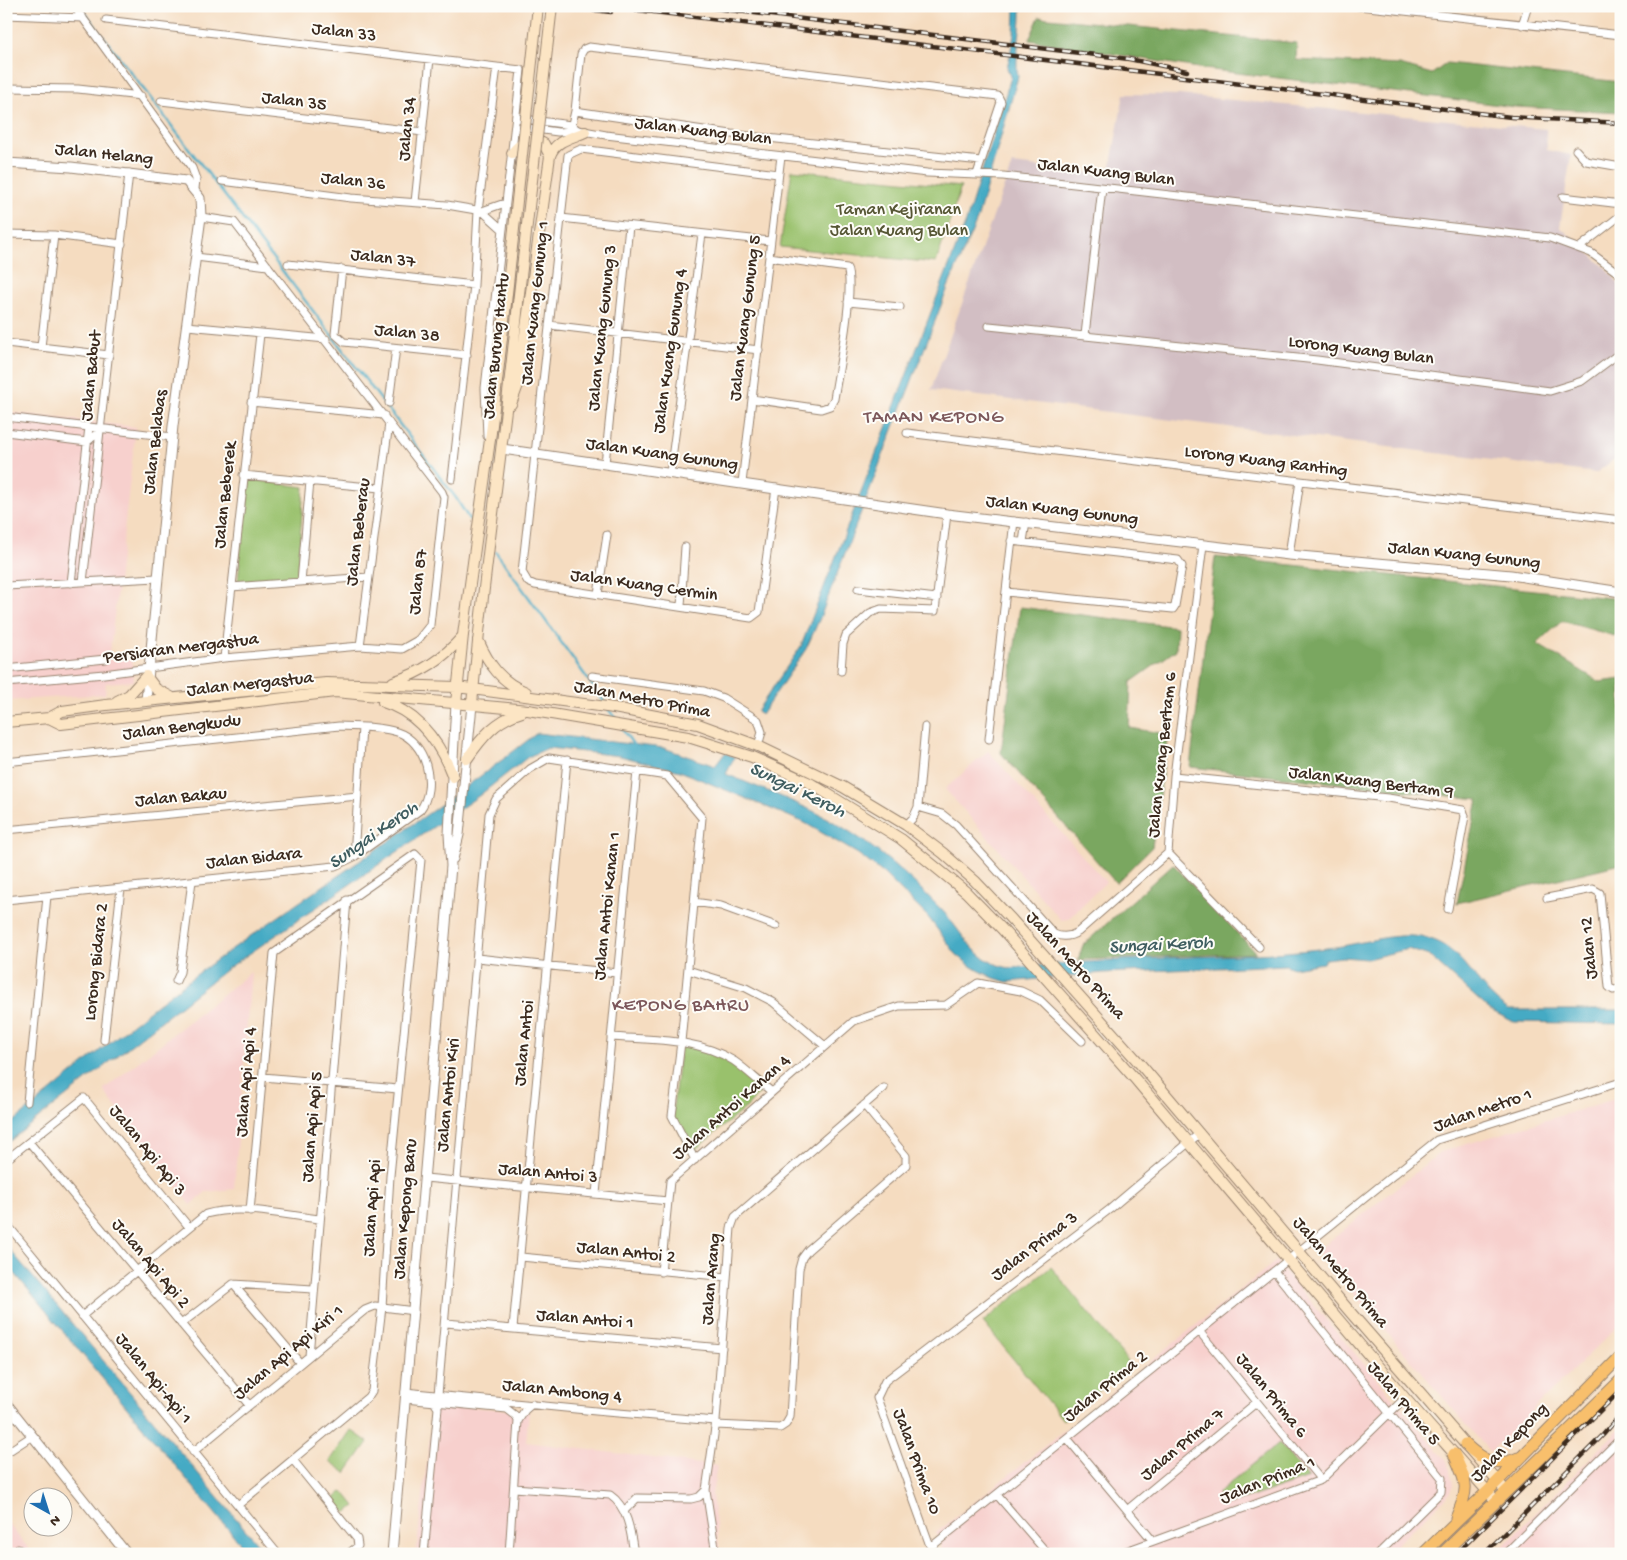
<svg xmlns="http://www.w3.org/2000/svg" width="1627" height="1560" viewBox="0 0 1627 1560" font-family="'Gochi Hand',sans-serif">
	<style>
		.built { fill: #f7d0cd }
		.industrial { fill: #d2bec3 }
		.green { fill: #99c16c; stroke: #6a7645 }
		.forest { fill: #7aa760; stroke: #5a683f }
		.water { fill: #44aac4; stroke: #406a71 }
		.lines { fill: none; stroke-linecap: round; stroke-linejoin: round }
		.stream { stroke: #44aac4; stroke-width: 2.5 }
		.minor-casing { stroke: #98836f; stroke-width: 9 }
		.tertiary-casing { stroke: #98836f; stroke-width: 11 }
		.secondary-casing { stroke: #98836f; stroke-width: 12 }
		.primary-casing { stroke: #98836f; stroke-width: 13 }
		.minor { stroke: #fff; stroke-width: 7 }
		.tertiary { stroke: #fff; stroke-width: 9 }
		.secondary { stroke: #fce5c4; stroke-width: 10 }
		.primary { stroke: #f8bf6c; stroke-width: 11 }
		.rail-casing { stroke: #3b2a1e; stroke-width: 4.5 }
		.rail { stroke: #fdfcf7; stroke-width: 2.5; stroke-dasharray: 8; stroke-linecap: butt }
		.secondary-bridge-casing { stroke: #98836f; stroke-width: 12; stroke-linecap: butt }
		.secondary-bridge { stroke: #fce5c4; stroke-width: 10 }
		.labels { text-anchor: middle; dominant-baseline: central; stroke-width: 4; stroke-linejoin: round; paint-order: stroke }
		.street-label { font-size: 18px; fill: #3b2a1e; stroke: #fdfcf7 }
		.park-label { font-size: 18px; fill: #575735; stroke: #fdfcf7 }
		.neighbourhood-label { font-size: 19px; letter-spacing: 1px; fill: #7c575a; stroke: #fdfcf7 }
		.water-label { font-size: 19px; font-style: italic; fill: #3f5d60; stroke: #fdfcf7 }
	</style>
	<rect width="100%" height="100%" fill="#fdfcf7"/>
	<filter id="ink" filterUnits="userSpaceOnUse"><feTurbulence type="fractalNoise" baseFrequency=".02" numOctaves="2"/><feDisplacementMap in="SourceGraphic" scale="10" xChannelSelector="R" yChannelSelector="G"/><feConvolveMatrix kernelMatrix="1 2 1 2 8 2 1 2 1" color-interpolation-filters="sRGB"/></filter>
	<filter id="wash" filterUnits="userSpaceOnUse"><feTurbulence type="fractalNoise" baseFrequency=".0096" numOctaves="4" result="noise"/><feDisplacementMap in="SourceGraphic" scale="20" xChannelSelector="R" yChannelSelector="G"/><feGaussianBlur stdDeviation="1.12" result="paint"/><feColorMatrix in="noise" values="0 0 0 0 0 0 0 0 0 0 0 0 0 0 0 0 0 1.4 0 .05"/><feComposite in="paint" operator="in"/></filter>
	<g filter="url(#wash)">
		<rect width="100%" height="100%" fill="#f5dcc0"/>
		<path class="built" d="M6,412l130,15 -27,233 23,-3 2,24 -28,2 -1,11 -99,7z
			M988,751l118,131 -38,37 -7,1 -116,-131z
			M251,972l-17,217 -28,3 -15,13 -88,-115z
			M1621,1097v226l-131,129 -173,-201 124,-99z
			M1276,1261l170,199 4,10 3,16 -6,11 -61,57h-442l-8,-21z
			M434,1404l95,8 -3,30 191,24 -5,29 8,59h-304z
			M1621,1427v127h-126z
			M6,1521l27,33h-27z"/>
		<path class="industrial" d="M1124,94l55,1 367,34 1,21 24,5 -11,72 48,43 13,17v167l-25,19 -665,-83 81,-226 97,11z"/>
		<path class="green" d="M792,170l169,17 -25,76 -156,-16z
			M247,479l57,8 -7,90 -59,5z
			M681,1042l42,14 42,31 -17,19 -57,47 -19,-37z
			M1051,1267l80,98 -68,55 -80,-98z
			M351,1430l17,12 -22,31 -16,-12z
			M1279,1443l29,35 -87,29 -3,-14z
			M343,1491l12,15 -9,7 -12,-14z"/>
		<path class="forest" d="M1039,17l258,26 -1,17 104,5 32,9 15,-11 174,19v30l-106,-5 -72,-9 -239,-29 -175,-29z
			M1215,557l406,42v39l-59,-17 -25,23 63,38 21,-3v185l-164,39 21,-104 -288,-32z
			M1020,607l157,20 -1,23 -45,32 -2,46 39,6 -16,113 -36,36 -115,-130z
			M1173,864l83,89 -178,7 5,-15z"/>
		<path class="water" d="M1021,9c1,22 -7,49 -3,68l-41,143 -28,65 -129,333 -14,31 -45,66 -4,-4 44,-65 165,-424 45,-145 -4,-9 7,-33 1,-26z
			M537,733l127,15 51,18 10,-13 10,4 -9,17c38,16 78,30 113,51 37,22 69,50 99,81 22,21 33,53 67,61 7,2 18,-1 26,-1 25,-2 50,-4 75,-5 76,-5 153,-4 229,-14 32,-4 69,-19 100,-6 30,12 45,52 74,69h112v14l-107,-2 -24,-12 -61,-54 -21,-7 -41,10 -24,-2 -18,2 -2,4 -30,5 -7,-3 -183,8 -96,9 -13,-4 -22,-11 -16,-13 -28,-37 -45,-44 -25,-19 -53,-31 -125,-52 -60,-15 -72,-8 -20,9 -48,38 -253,174 -221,175v-16c71,-58 141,-119 216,-172 105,-75 214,-143 315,-223z
			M6,1245l260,309h-17l-243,-291z"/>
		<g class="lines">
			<path class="stream" d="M80,6l376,492 13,21
				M496,552l109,151
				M609,710l9,12
				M622,729l13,18"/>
		</g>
	</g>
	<g filter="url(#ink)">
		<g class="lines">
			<g class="minor-casing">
				<path id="minor" d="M74,6l118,162 4,11 -1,10
					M1359,6l262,29
					M1620,6l1,2
					M6,15l77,3
					M106,20l415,50 -36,318 2,48
					M1522,25l6,-19
					M6,88l72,1 63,7
					M161,101l262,31
					M575,111l156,23 250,27
					M516,118l55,7 7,5 28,5 321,38 76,3 547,62 41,15 30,22
					M521,127l37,5 16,-1
					M570,133l5,-22 6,-57 3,-5 5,-2 409,49 3,6 -24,72
					M1576,150l10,11 35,6
					M222,181l129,17 96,7 35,6 23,-8
					M1563,197l58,7
					M415,202l15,-143
					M482,211l20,18
					M561,218l209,23
					M6,234l48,1 68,9
					M1580,247l41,-32
					M196,257l72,9
					M288,264l186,21
					M342,269l-7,65 9,8 123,13
					M848,302l52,5
					M549,325l210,25
					M187,326l139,13
					M989,326l328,34 233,31 32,-10 39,-29
					M1085,335l17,-147
					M6,343l103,12
					M41,347l13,-112
					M752,399l69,10 9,-3 4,-7c4,-26 21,-110 13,-131l-78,-11
					M251,402l133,13
					M389,403l7,-55
					M6,417l166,20
					M6,432l81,10 15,-13
					M907,433l714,87
					M605,464l24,-238
					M670,473l32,-239
					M243,475l137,13
					M452,479l22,-194 4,-74 19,-144
					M742,483l39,-327
					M776,488l-17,124 -8,6 -216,-33 -7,-3 -6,-10 46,-417 13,-6 197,25
					M1023,542l3,-20
					M1289,555l11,-74
					M83,582l46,-409
					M301,582l9,-101
					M71,583l18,-156
					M6,586l151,-8
					M231,587l138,-10
					M858,589l79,9
					M1006,592l167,17 2,-3 7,-40 -4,-6 -167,-19
					M598,594l9,-59
					M681,606l4,-59
					M360,646l29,-223
					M224,658l36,-324
					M6,669l100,-10
					M841,671l2,-27 3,-9 24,-22 11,-4 54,2 12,-97
					M592,676l112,15 19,7 35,22 4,12 -4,14
					M6,683l98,-9 120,-16 136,-12 42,3 16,-9 12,-15 14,-128 -2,-5 -208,-270 -33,-5
					M989,739l25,-218
					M6,762l333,-36c19,1 39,0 58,6 29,9 41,54 23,78l-66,47 -19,9 -329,34
					M1174,776l214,22 75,12 2,6 -17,93
					M918,807l24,7 14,11 98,109c9,4 16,3 24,-2l90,-79 6,-77 29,-231
					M906,825l7,-7 5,-11 7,-80
					M6,830l352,-34
					M1168,853l91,94
					M354,857l8,-130
					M1547,898l46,-9 7,4 9,94 4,3 8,-1
					M694,902l27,4 55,20
					M477,958l140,15
					M688,970l58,18 27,14 52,44
					M176,981l4,-9 12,-91
					M611,1037c40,3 87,1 123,24 13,9 25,21 38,31
					M104,1040l17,-152
					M263,1077l135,12
					M27,1102l20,-206
					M29,1142l220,263
					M6,1160l78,-62 105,129
					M425,1178l243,23
					M596,1194l41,-423
					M6,1223l272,331
					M521,1257l206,20
					M1274,1271l168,207 -1,14 -63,62
					M661,1272l9,-91 184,-160 45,-15 47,-1 32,-22 43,8 19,9 42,41
					M233,1284l67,79
					M82,1316l124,-102c35,-10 78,1 114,5
					M446,1323l276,25
					M181,1324l52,-40 80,5
					M513,1328l54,-568
					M1199,1331l122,149
					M309,1356l38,-456
					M405,1392l201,20 110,9
					M438,1395l51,-581 7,-15 34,-30 19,-11 118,18 35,42 -21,224 -9,74 23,44
					M405,1399l102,10 9,7 2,5
					M716,1425l64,3 6,-4 4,-7 9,-148 3,-11 6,-8 98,-85v-9l-42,-51
					M1067,1438l86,103
					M193,1452l172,-142 10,-4 39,5
					M6,1453l26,-17
					M293,1460l64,79 1,7 -10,8
					M514,1488l96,7c18,12 21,38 24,59
					M997,1495l51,59
					M238,1505l130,-108 4,-6 10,-84 8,-131 31,-316 -6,-6 -141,99 -24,258
					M1127,1510l130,-108
					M624,1511l13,-13 54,1 8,-2 7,-7
					M931,1547l506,-407 184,-58
					M12,1554l6,-5 8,5
					M424,1554l14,-146 -4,-6
					M509,1554l9,-133 7,-11 7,-6
					M716,1554l-10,-64 10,-69 15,-193 4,-11 149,-129
					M933,1554l-56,-156 8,-17 225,-172 90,-76
					M1118,1554l203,-74 84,-82
					M1505,1554l116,-116"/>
			</g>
			<g class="tertiary-casing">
				<path id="tertiary" d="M6,163l65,4 115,14 14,17 1,19 -28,209 -27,274
					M502,449l445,65 342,41 222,20 110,17
					M453,859l6,-24 13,-130
					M6,1403l121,151
					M392,1554l59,-688 -2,-32 7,-131"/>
			</g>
			<g class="secondary-casing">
				<path id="secondary" d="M512,153c10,-11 18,-18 32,-9l6,12
					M511,404l7,-19 32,-229c5,-16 22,-18 35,-24
					M478,640c11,25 23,42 48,52
					M393,682c29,-10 50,-23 70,-46
					M117,701l12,-6 17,-19 10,13 15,8
					M383,702c36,11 57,41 70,75
					M456,703l7,-68 29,-210 14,-122
					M472,705c11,-135 33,-268 46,-402
					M49,718l12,6 274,-32 193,18 160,27 64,20 58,26 91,56 65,53 36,37 134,151 269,318 91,103
					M6,722l43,-4 13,-7 44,-6 220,-22 131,4 157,21 84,16 60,22 85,41 63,38 37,28 32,28 37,39 129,145 210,248 155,178
					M467,759c15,-22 29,-39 55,-47"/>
			</g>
			<g class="primary-casing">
				<path id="primary" d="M1465,1444c17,16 30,25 53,14
					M1454,1454c13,29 16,34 2,64
					M1423,1554l64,-62 134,-136
					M1442,1554l179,-174"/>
			</g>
			<use href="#minor" class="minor"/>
			<use href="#tertiary" class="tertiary"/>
			<use href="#secondary" class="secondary"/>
			<use href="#primary" class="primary"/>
			<g class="rail-casing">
				<path id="rail" d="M562,6l49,6
					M605,6l906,111 110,6
					M697,6l432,53 58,12
					M1456,1554l165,-164
					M1484,1554l119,-119 18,-21"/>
			</g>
			<use href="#rail" class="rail"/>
			<g class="secondary-bridge-casing">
				<path id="secondary-bridge" d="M506,303l32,-297
					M518,303l34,-297"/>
			</g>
			<use href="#secondary-bridge" class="secondary-bridge"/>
		</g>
	</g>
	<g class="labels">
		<g class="street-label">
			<text transform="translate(344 33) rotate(7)">Jalan 33</text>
			<text transform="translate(294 102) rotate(7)">Jalan 35</text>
			<text transform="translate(408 129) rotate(-84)">Jalan 34</text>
			<text transform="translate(703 132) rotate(7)">Jalan Kuang Bulan</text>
			<text transform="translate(104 155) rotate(6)">Jalan Helang</text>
			<text transform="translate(1106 173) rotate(7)">Jalan Kuang Bulan</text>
			<text transform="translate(353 182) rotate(6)">Jalan 36</text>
			<text transform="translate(383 259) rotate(7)">Jalan 37</text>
			<text transform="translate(536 303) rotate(-84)">Jalan Kuang Gunung 1</text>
			<text transform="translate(746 318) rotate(-83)">Jalan Kuang Gunung 5</text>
			<text transform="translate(603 328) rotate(-84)">Jalan Kuang Gunung 3</text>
			<text transform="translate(407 334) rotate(6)">Jalan 38</text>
			<text transform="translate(497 346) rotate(-84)">Jalan Burung Hantu</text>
			<text transform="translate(671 351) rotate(-82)">Jalan Kuang Gunung 4</text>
			<text transform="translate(1361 351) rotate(7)">Lorong Kuang Bulan</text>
			<text transform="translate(92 376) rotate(-84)">Jalan Babut</text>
			<text transform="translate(156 442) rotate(-83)">Jalan Belabas</text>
			<text transform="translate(662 455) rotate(8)">Jalan Kuang Gunung</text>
			<text transform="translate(1266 462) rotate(7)">Lorong Kuang Ranting</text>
			<text transform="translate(226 495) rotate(-84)">Jalan Beberek</text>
			<text transform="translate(1062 511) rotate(7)">Jalan Kuang Gunung</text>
			<text transform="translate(359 532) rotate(-83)">Jalan Beberau</text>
			<text transform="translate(1464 556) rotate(6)">Jalan Kuang Gunung</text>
			<text transform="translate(419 582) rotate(-83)">Jalan 87</text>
			<text transform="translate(644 586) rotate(8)">Jalan Kuang Cermin</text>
			<text transform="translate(181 649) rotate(-7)">Persiaran Mergastua</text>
			<text transform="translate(250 685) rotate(-6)">Jalan Mergastua</text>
			<text transform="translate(642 700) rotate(11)">Jalan Metro Prima</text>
			<text transform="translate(182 728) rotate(-7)">Jalan Bengkudu</text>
			<text transform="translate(1163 755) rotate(-84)">Jalan Kuang Bertam 6</text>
			<text transform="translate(1371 783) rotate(7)">Jalan Kuang Bertam 9</text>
			<text transform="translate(181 798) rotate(-5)">Jalan Bakau</text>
			<text transform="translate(254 859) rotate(-6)">Jalan Bidara</text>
			<text transform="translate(608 906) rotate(-84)">Jalan Antoi Kanan 1</text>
			<text transform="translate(1590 948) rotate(-95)">Jalan 12</text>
			<text transform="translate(97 962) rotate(-84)">Lorong Bidara 2</text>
			<text transform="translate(1075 966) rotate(48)">Jalan Metro Prima</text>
			<text transform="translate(525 1043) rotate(-84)">Jalan Antoi</text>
			<text transform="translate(247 1082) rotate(-85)">Jalan Api Api 4</text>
			<text transform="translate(449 1095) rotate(-84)">Jalan Antoi Kiri</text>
			<text transform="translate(732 1108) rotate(-41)">Jalan Antoi Kanan 4</text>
			<text transform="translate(1483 1111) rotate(-19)">Jalan Metro 1</text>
			<text transform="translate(313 1127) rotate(-85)">Jalan Api Api 5</text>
			<text transform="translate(147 1151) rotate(51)">Jalan Api Api 3</text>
			<text transform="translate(548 1174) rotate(5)">Jalan Antoi 3</text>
			<text transform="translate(373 1208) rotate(-86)">Jalan Api Api</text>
			<text transform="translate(406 1209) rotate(-85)">Jalan Kepong Baru</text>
			<text transform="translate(1035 1247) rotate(-37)">Jalan Prima 3</text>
			<text transform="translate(626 1253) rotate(6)">Jalan Antoi 2</text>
			<text transform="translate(150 1264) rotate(50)">Jalan Api Api 2</text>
			<text transform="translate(1340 1273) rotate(50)">Jalan Metro Prima</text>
			<text transform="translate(712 1279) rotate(-85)">Jalan Arang</text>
			<text transform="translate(585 1320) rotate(5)">Jalan Antoi 1</text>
			<text transform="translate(289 1353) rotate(-40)">Jalan Api Api Kiri 1</text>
			<text transform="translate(153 1379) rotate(51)">Jalan Api-Api 1</text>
			<text transform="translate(1106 1387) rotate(-39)">Jalan Prima 2</text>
			<text transform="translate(562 1392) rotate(6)">Jalan Ambong 4</text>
			<text transform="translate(1271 1396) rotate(51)">Jalan Prima 6</text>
			<text transform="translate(1403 1404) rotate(50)">Jalan Prima 5</text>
			<text transform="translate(1510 1443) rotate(-46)">Jalan Kepong</text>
			<text transform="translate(1183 1445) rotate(-40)">Jalan Prima 7</text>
			<text transform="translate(916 1462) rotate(70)">Jalan Prima 10</text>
			<text transform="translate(1268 1481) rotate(-22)">Jalan Prima 1</text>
		</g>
		<g class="park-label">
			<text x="899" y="210">Taman Kejiranan<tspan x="899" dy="21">Jalan Kuang Bulan</tspan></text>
		</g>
		<g class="neighbourhood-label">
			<text x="934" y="418">TAMAN KEPONG</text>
			<text x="681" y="1006">KEPONG BAHRU</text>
		</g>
		<g class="water-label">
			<text transform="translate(797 791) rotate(26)">Sungai Keroh</text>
			<text transform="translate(374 836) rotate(-35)">Sungai Keroh</text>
			<text transform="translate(1161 946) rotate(-3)">Sungai Keroh</text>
		</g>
	</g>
	<rect width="1627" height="1560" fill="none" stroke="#fdfcf7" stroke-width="25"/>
	<g transform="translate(48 1512) rotate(141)"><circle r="24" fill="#fdfcf7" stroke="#afa8a0"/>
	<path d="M0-4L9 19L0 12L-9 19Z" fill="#1f6fb2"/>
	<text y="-8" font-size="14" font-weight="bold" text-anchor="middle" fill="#3b2a1e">N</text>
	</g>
</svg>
